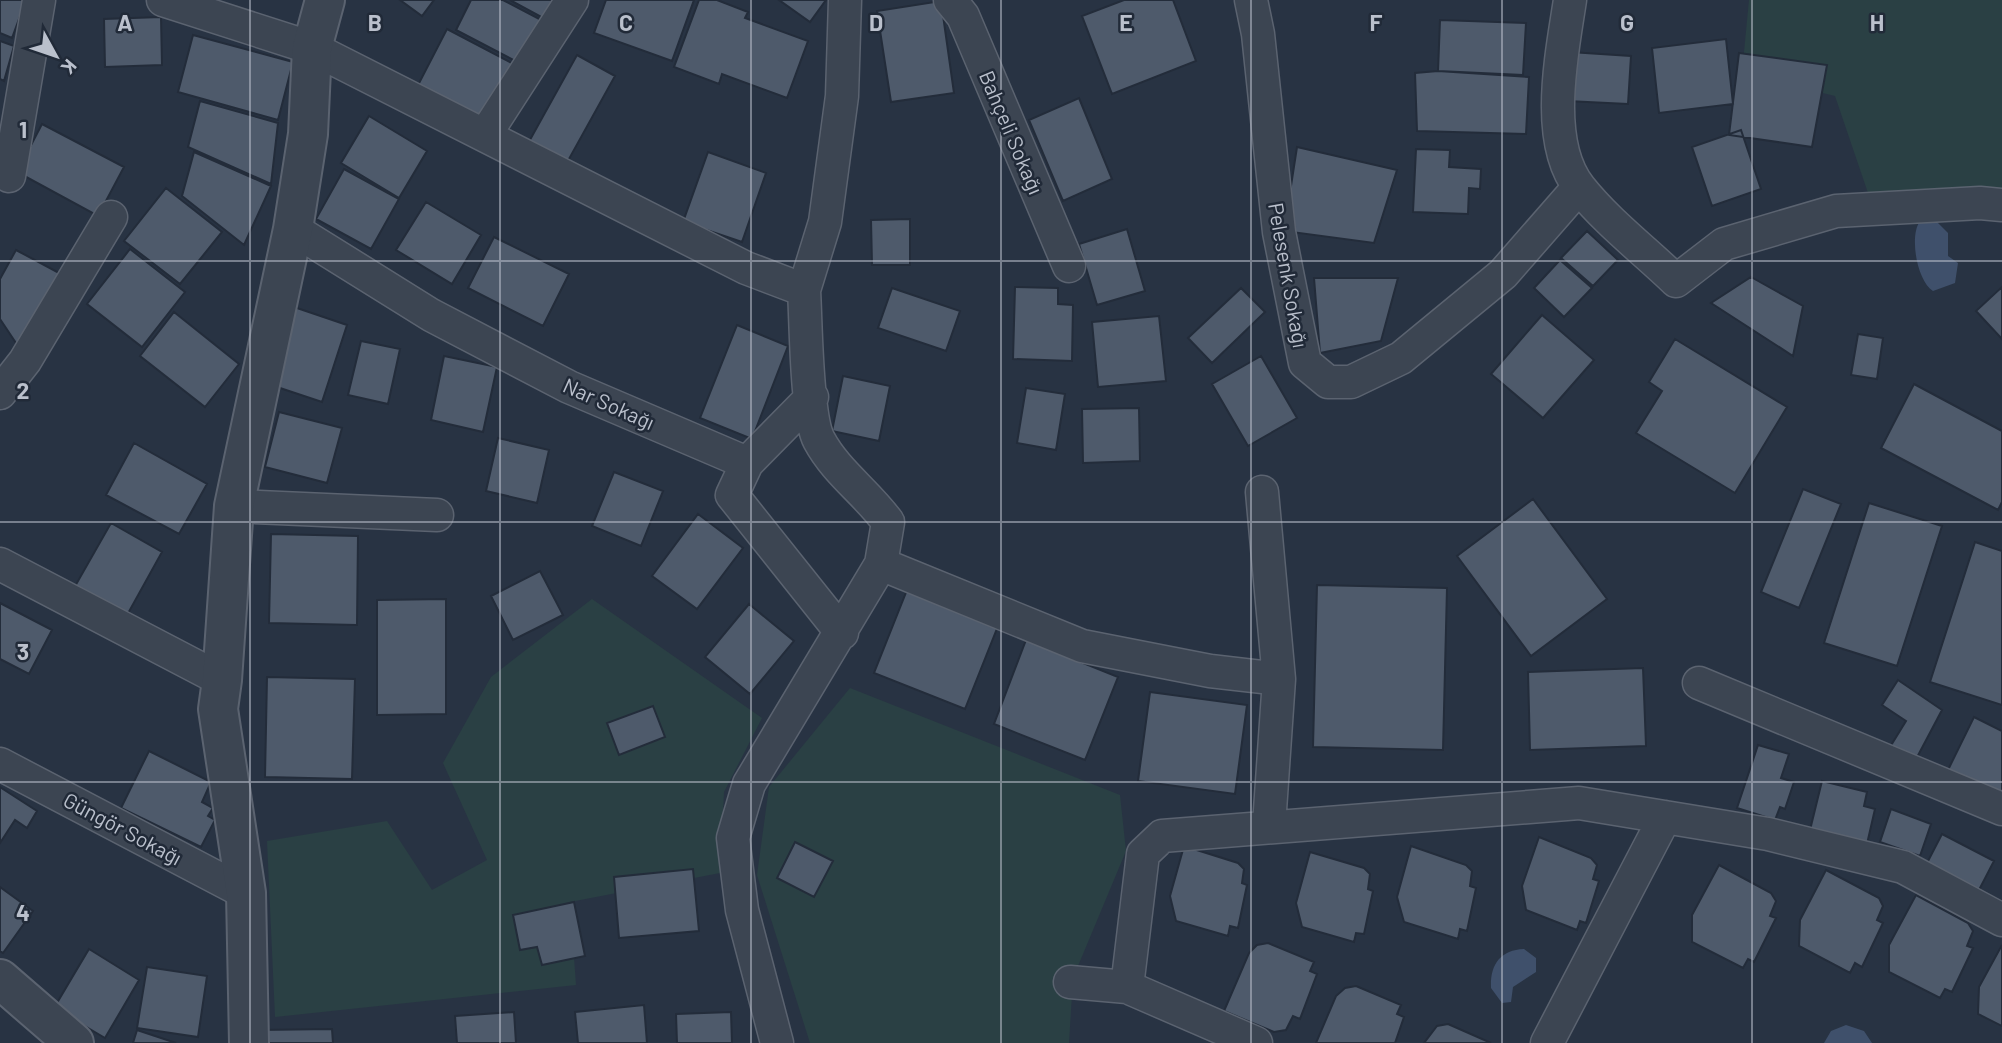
<svg xmlns="http://www.w3.org/2000/svg" width="2002" height="1043" viewBox="0 0 2002 1043" font-family="Barlow,sans-serif">
	<style>
		.green { fill: #2a4044 }
		.water { fill: #3f506b }
		.building { fill: #4e5a6b; stroke: #232c3a; stroke-width: 2 }
		.lines { fill: none; stroke-linecap: round; stroke-linejoin: round }
		.minor-casing { stroke: #5b6370; stroke-width: 35 }
		.tertiary-casing { stroke: #5b6370; stroke-width: 42 }
		.minor { stroke: #3c4552; stroke-width: 32 }
		.tertiary { stroke: #3c4552; stroke-width: 38 }
		.grid { fill: none; stroke: #bac0cc; stroke-width: 2; stroke-opacity: 0.55 }
		.labels { text-anchor: middle; dominant-baseline: central; stroke-width: 5; stroke-linejoin: round; paint-order: stroke }
		.street-label { font-size: 21px; fill: #bac0cc; stroke: #212a38 }
		.grid-label { font-size: 23px; text-anchor: middle; font-weight: bold; fill: #bac0cc; stroke: #212a38; stroke-width: 5; stroke-linejoin: round; paint-order: stroke }
	</style>
	<rect width="100%" height="100%" fill="#283343"/>
	<path class="green" d="M1749,0h253v203l-134,-10 -33,-97 -93,-23z
		M592,599l170,119 -38,74 -4,81 -150,29 6,83 -301,32 -8,-176 120,-20 45,69 55,-30 -44,-97 48,-86z
		M850,688l270,107 6,56 -53,127 -4,65h-259l-53,-168 12,-88z"/>
	<path class="water" d="M1932,217l16,16v23l10,7 -3,20 -22,8c-16,-10 -24,-55 -13,-70z
		M1524,949l12,9v14l-23,15 -2,15 -9,1 -11,-15c-1,-23 9,-38 33,-39z
		M1846,1025l18,6 8,12h-48l7,-12z"/>
	<path class="building" d="M0,0h26l-14,38 -12,-5z
		M400,0h34l-12,16z
		M471,0h32l44,23 -24,42 -67,-35z
		M510,0h59l-13,25z
		M606,0h88l-22,61 -78,-28z
		M699,0h18l31,12 -3,6 63,23 -21,57 -65,-24 -3,10 -45,-17z
		M779,0h47l-16,22z
		M1124,0h49l23,61 -84,33 -30,-78z
		M941,1l13,92 -63,9 -14,-91z
		M161,17l1,48 -57,2 -1,-48z
		M1440,20l86,3 -3,52 -85,-4z
		M447,29l74,39 -31,58 -73,-39z
		M193,35l100,27 -15,58 -100,-28z
		M1726,39l7,65 -74,9 -7,-65z
		M0,41l14,5 -10,35 -4,-2z
		M1570,52l61,4 -3,48 -61,-3z
		M1739,53l88,12 -15,82 -83,-12z
		M577,55l38,21 -51,92 -38,-21z
		M1438,71l91,6 -3,57 -109,-3 -2,-58z
		M1079,98l33,81 -49,22 -34,-81z
		M200,101l78,22 -7,61 -83,-37z
		M369,116l58,35 -28,47 -58,-35z
		M42,124l82,43 -26,49 -81,-44z
		M1741,130l20,59 -49,17 -20,-59z
		M1297,147l100,23 -23,73 -90,-12z
		M1416,149l34,1 -1,17 32,2 -1,20 -11,-1 -1,26 -55,-2z
		M194,152l77,34 -27,59 -62,-49z
		M708,152l58,21 -24,69 -59,-20z
		M344,169l55,30 -28,50 -55,-30z
		M166,188l56,44 -42,52 -56,-43z
		M426,202l55,33 -29,49 -56,-34z
		M910,219v46h-38l-1,-45z
		M1127,229l18,62 -48,14 -18,-61z
		M1587,231l31,29 -25,26 -32,-28z
		M494,237l75,37 -26,52 -75,-38z
		M130,249l55,43 -43,55 -55,-43z
		M16,250l45,24 -43,72 -18,-27v-40z
		M1560,260l32,28 -28,29 -30,-29z
		M1751,277l52,29 -10,50 -82,-53z
		M1314,278h84l-17,63 -61,12z
		M1015,287l43,1v16l15,1 -1,56 -59,-2z
		M2002,287v52l-26,-28z
		M892,288l68,23 -14,40 -68,-23z
		M1241,288l24,24 -53,51 -24,-25z
		M294,307l53,18 -25,77 -54,-18z
		M174,312l65,52 -34,43 -65,-51z
		M1542,315l52,45 -51,58 -52,-44z
		M1159,316l7,65 -68,6 -6,-65z
		M737,325l51,21 -36,93 -52,-21z
		M1858,334l25,4 -6,41 -26,-4z
		M1675,339l112,68 -52,86 -99,-60 26,-42 -13,-9z
		M361,341l39,8 -12,55 -40,-9z
		M444,356l53,11 -14,65 -52,-12z
		M1261,356l36,62 -49,28 -36,-62z
		M843,376l47,10 -11,55 -47,-10z
		M1914,384l88,47v71l-4,8 -117,-62z
		M1026,388l39,6 -9,56 -39,-7z
		M1139,408l1,53 -57,2 -1,-54z
		M279,412l63,16 -15,55 -62,-16z
		M498,438l51,12 -12,53 -51,-12z
		M134,443l73,41 -28,50 -73,-39z
		M614,472l49,19 -22,55 -49,-20z
		M1803,489l38,15 -42,104 -38,-16z
		M1533,499l74,100 -76,57 -74,-100z
		M1869,503l73,23 -45,140 -73,-23z
		M698,514l45,34 -46,61 -45,-33z
		M111,523l51,29 -36,65 -52,-29z
		M271,534l87,2 -1,89 -88,-2z
		M1975,542l27,9v154l-72,-23z
		M540,571l23,44 -50,25 -22,-44z
		M1317,585l130,3 -4,162 -130,-3z
		M907,590l91,36 -33,83 -91,-36z
		M446,599v115l-69,1v-115z
		M0,603l52,27 -23,44 -29,-15z
		M749,604l45,37 -44,53 -45,-37z
		M1026,640l92,37 -33,83 -91,-36z
		M1643,668l3,78 -116,4 -2,-78z
		M267,677l88,2 -3,100 -87,-2z
		M1898,680l44,30 -28,53 -24,-16 16,-26 -24,-16z
		M1150,692l97,13 -12,89 -97,-13z
		M653,706l12,31 -46,18 -12,-32z
		M1974,717l28,14v68l-55,-27z
		M1758,745l31,9 -8,24 13,4 -9,27 -5,-2 -5,13 -38,-12z
		M149,751l62,31 -9,20 11,6 -5,8 7,4 -14,27 -80,-39z
		M1822,781l45,11 -3,14 11,3 -8,35 -57,-14z
		M0,787l37,24 -10,17 -12,-8 -15,23z
		M1891,809l40,15 -11,32 -40,-14z
		M1942,834l52,27 -15,29 -52,-27z
		M1539,837l52,21 6,7 -4,14 6,2 -13,42 -6,-2 -3,9 -51,-20 -4,-24z
		M795,842l38,19 -19,36 -37,-19z
		M1184,846l54,17 6,6 -2,14 5,2 -9,43 -8,-2 -2,10 -52,-15 -6,-25z
		M1411,846l55,19 6,6 -2,15 6,2 -9,43 -7,-2 -2,10 -54,-17 -7,-25z
		M1310,852l54,16 6,6 -2,15 5,2 -9,43 -8,-1 -2,9 -52,-15 -6,-24z
		M1719,865l52,28 5,8 -6,15 6,2 -22,44 -6,-3 -5,9 -51,-26v-27z
		M693,869l6,62 -80,7 -5,-61z
		M1826,870l53,28 4,8 -6,14 6,3 -21,44 -7,-4 -5,10 -51,-27 1,-26z
		M0,887l33,24 -30,42 -3,-2z
		M1916,895l52,28 5,8 -6,15 6,2 -21,44 -7,-3 -5,9 -51,-26v-27z
		M574,902l11,54 -43,9 -5,-18 -17,3 -7,-35z
		M1268,943l46,19 -4,9 7,3 -17,45 -7,-3 -7,14 -12,2 -50,-21 25,-58 8,-8z
		M2002,945v81l-24,-12 1,-27z
		M89,949l50,31 -34,58 -51,-30z
		M147,967l60,9 -9,61 -61,-9z
		M1356,986l45,19 -4,9 7,3 -9,26h-79l20,-47 9,-8z
		M644,1005l3,38h-69l-3,-31z
		M514,1012l2,31h-59l-2,-27z
		M731,1012l1,31h-55l-1,-29z
		M1448,1024l43,19h-67l13,-17z
		M332,1029l1,14h-74v-13z
		M137,1030l39,13h-43z"/>
	<g class="lines">
		<g class="minor-casing">
			<path id="minor" d="M163,0l149,48 434,220 58,22 21,-68 17,-126 3,-96
				M950,0l13,16 106,250
				M1251,0l7,34 21,198 26,131 23,19h23l50,-24 102,-84 76,-87
				M1570,0c-8,53 -27,142 10,188 27,34 65,63 96,93l48,-37 112,-33 144,-8 22,2
				M485,135l87,-135
				M9,176l30,-176
				M293,229l138,86 138,72 178,76 -15,32 110,138
				M0,393l25,-32 86,-144
				M747,463l65,-66
				M234,506l203,9
				M0,564l222,116
				M881,564l201,82 128,25 69,8 -17,-187
				M1699,683l303,126
				M0,764l246,129
				M1269,825l10,-146
				M1070,982l57,5 16,-133 19,-18 417,-33 189,31 135,33 99,53
				M1127,987l129,56
				M777,1043l-35,-133 -9,-72 16,-54 132,-220 7,-42c-21,-29 -52,-50 -69,-82 -13,-24 -13,-118 -15,-150
				M1547,1043l118,-226"/>
		</g>
		<g class="tertiary-casing">
			<path id="tertiary" d="M0,979l74,64
				M249,1043l-3,-150 -28,-184 4,-29 12,-174 59,-277 15,-95 4,-86 13,-48"/>
		</g>
		<use href="#minor" class="minor"/>
		<use href="#tertiary" class="tertiary"/>
	</g>
	<path class="grid" d="M250,0v1043M500,0v1043M751,0v1043M1001,0v1043M1251,0v1043M1502,0v1043M1752,0v1043M0,261h2002M0,522h2002M0,782h2002"/>
	<g class="labels">
		<g class="street-label">
			<text transform="translate(1012 132) rotate(67)">Bahçeli Sokağı</text>
			<text transform="translate(1289 275) rotate(80)">Pelesenk Sokağı</text>
			<text transform="translate(609 403) rotate(24)">Nar Sokağı</text>
			<text transform="translate(123 828) rotate(28)">Güngör Sokağı</text>
		</g>
	</g>
	<g class="grid-label">
		<text x="125" y="31">A</text>
		<text x="375" y="31">B</text>
		<text x="626" y="31">C</text>
		<text x="876" y="31">D</text>
		<text x="1126" y="31">E</text>
		<text x="1376" y="31">F</text>
		<text x="1627" y="31">G</text>
		<text x="1877" y="31">H</text>
		<text x="23" y="138">1</text>
		<text x="23" y="399">2</text>
		<text x="23" y="660">3</text>
		<text x="23" y="921">4</text>
	</g>
	<g transform="translate(56 56) rotate(130)" stroke="#212a38" stroke-width="5" paint-order="stroke">
	<path d="M0-5L12 26L0 18L-12 26Z" fill="#bac0cc"/>
	<text y="-10" font-size="19" font-weight="bold" text-anchor="middle" fill="#bac0cc">K</text>
	</g>
</svg>
